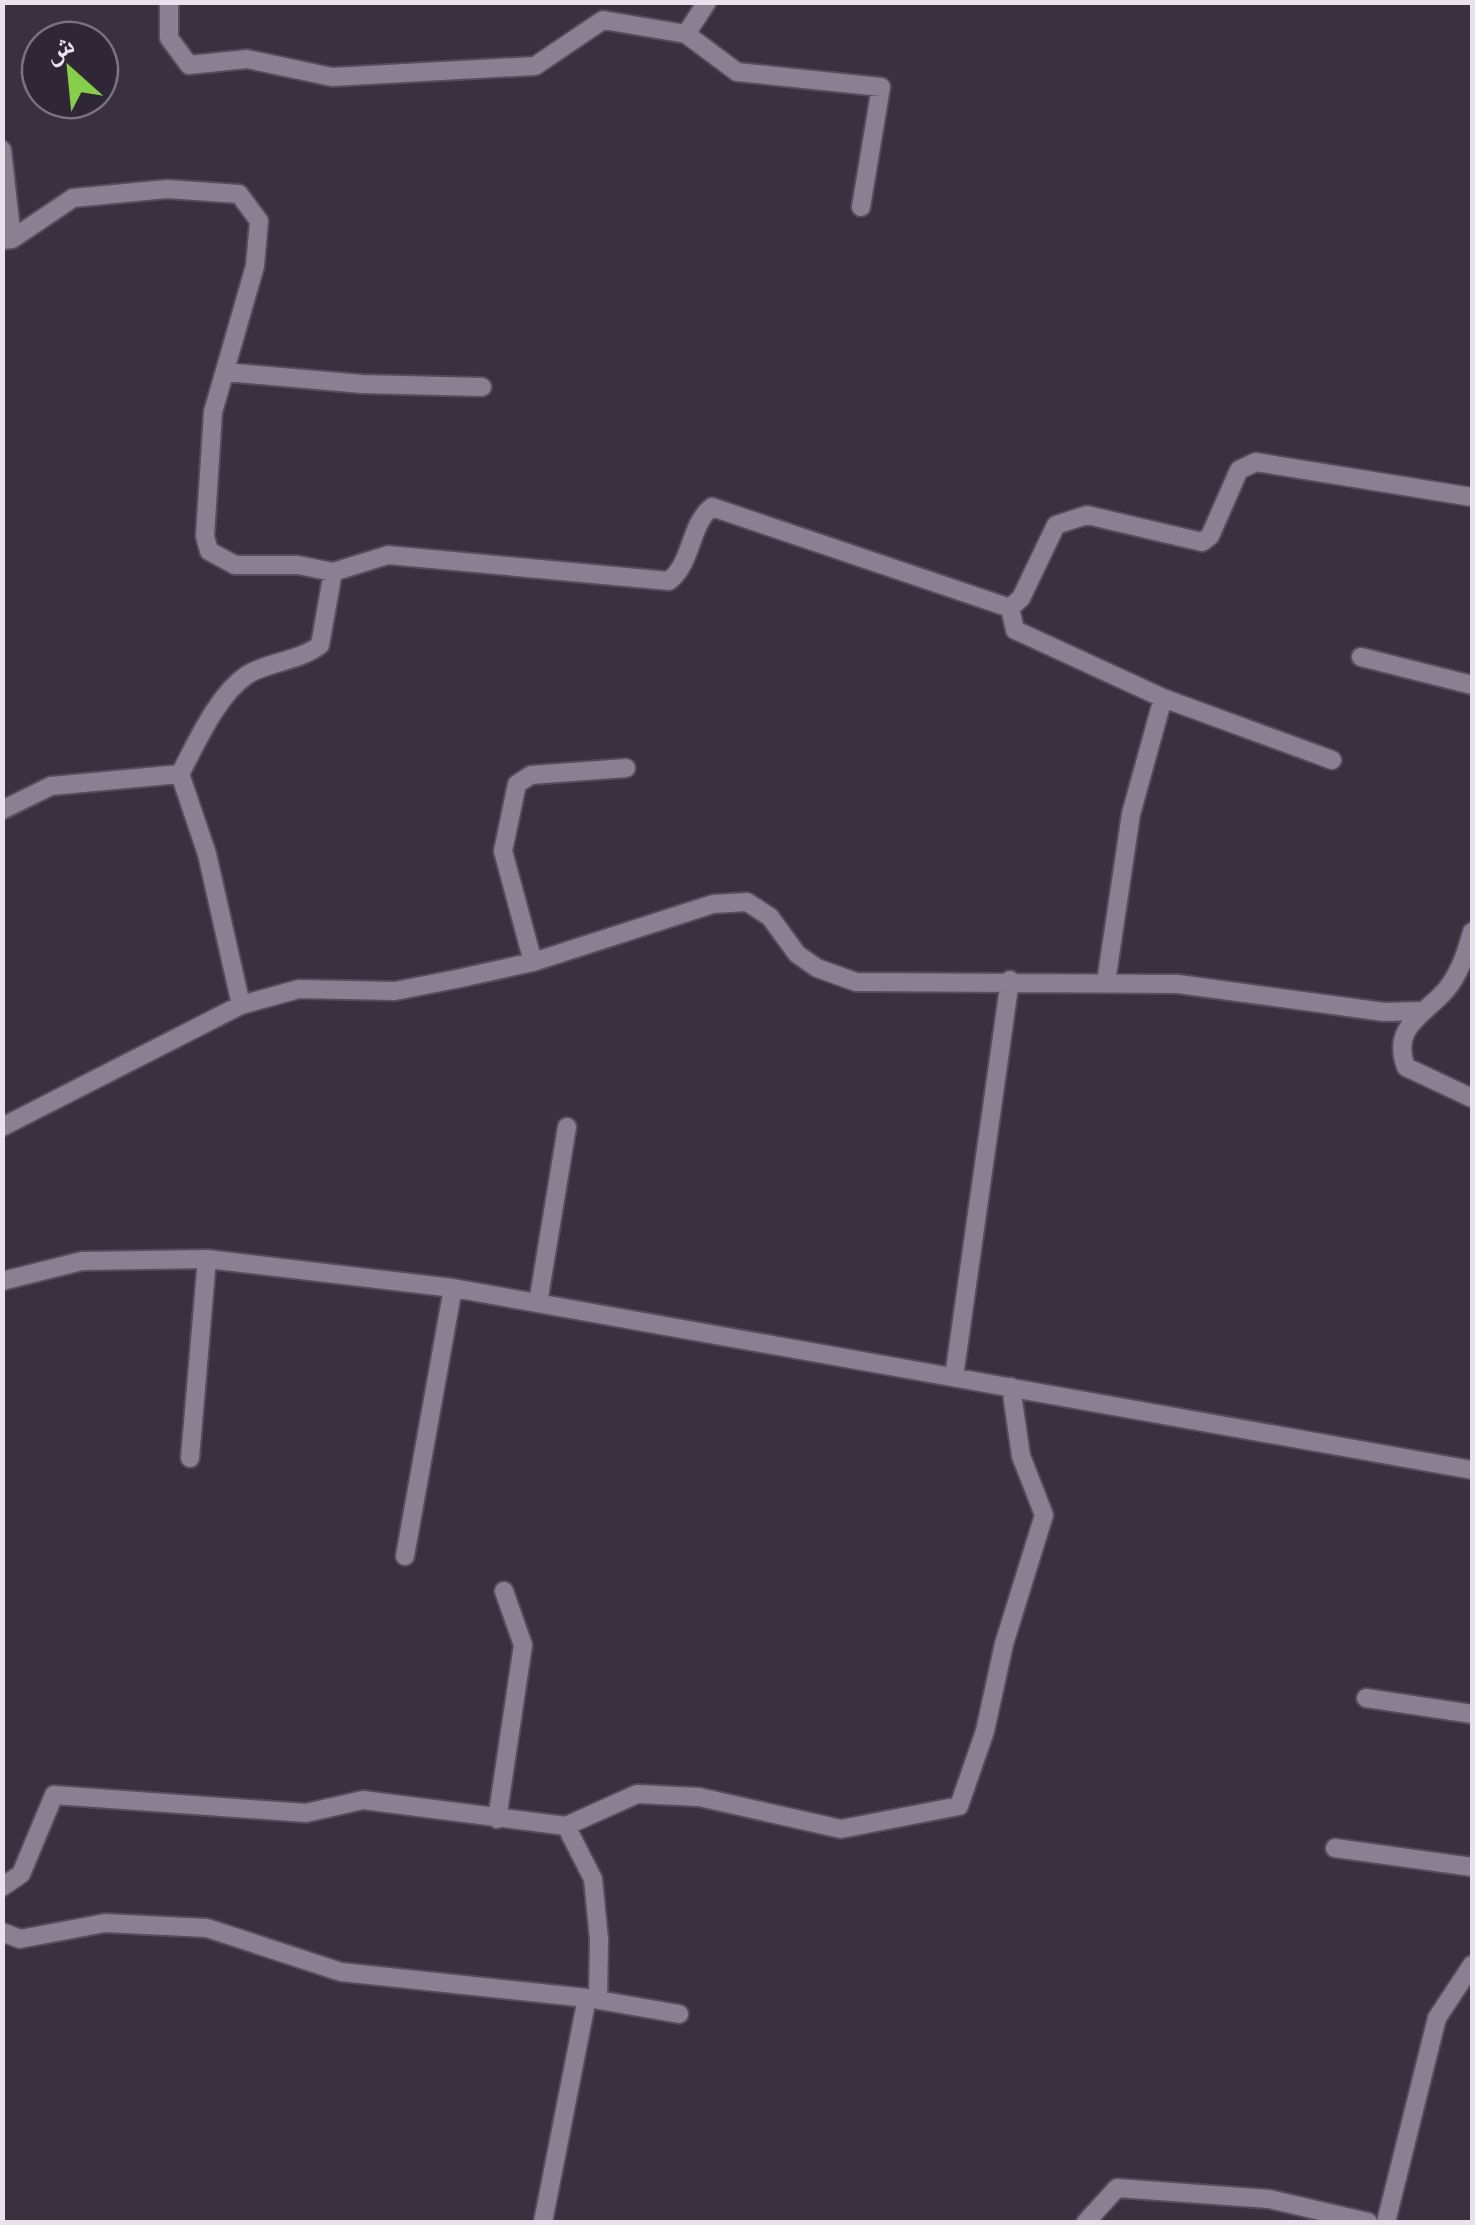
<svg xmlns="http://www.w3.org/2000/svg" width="1475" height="2225" viewBox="0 0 1475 2225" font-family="Ubuntu,'Noto Naskh Arabic',sans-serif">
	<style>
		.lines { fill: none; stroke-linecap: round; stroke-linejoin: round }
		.minor-casing { stroke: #544d5a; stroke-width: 22 }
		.minor { stroke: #898092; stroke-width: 18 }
	</style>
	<rect width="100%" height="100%" fill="#393140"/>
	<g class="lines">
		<g class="minor-casing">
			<path id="minor" d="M169,2v36l20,27 58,-6 85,18 203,-11 68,-46 83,14 51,38 144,15 -20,120
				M686,34l21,-32
				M2,150l10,89
				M2,240l10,-1 61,-41 94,-9 72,5 20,27 -4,45 -42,146 -8,124 4,15 26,14h63l35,7 55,-17 281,26c24,-19 20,-56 43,-74l298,101 11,-10 35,-73 31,-10 115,27 8,-6 29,-66 17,-8 216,35
				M225,372l137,12 120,3
				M1010,608l5,22 148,68 169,62
				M1361,657l111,28
				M180,774l27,80 34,151
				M2,810l49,-24 129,-12c16,-30 37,-79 67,-99 22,-14 51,-13 73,-30l13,-73
				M1472,932c-6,21 -12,41 -26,58 -23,26 -55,37 -40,77l66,31
				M533,962l-30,-111 14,-67 14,-9 95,-7
				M1106,982l25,-168 32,-116
				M2,1127l239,-122 58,-16 96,2 66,-13 72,-16 180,-58 34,-2 23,15 27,37 20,14 39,14 322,2 206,28 35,-1
				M2,1281l80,-20 125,-2 246,29 1019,182
				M538,1303l29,-176
				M954,1377l56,-397
				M190,1458l17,-199
				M405,1556l48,-268
				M1366,1698l106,16
				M497,1819l26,-174 -19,-54
				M566,1826l27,53 6,60 -1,61
				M1335,1848l137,19
				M2,1887l19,-13 33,-79 252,18 57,-13 203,26 71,-32 62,3 142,32 118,-23 26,-75 19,-87 40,-129 -23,-59 -10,-69
				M2,1932l18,7 85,-16 102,5 134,44 246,26 92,16
				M543,2222l44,-224
				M1086,2222l31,-34 152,11 99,23
				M1386,2222l51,-204 35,-53"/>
		</g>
		<use href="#minor" class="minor"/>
	</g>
	<rect width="1475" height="2225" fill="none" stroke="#e7e2ec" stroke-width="10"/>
	<g transform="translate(70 70) rotate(333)"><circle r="48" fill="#2f2736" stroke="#79727f" stroke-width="2.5"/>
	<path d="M0-8L18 38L0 25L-18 38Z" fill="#87cf4a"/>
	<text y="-15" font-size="28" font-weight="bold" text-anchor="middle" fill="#e7e2ec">ش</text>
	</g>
</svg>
